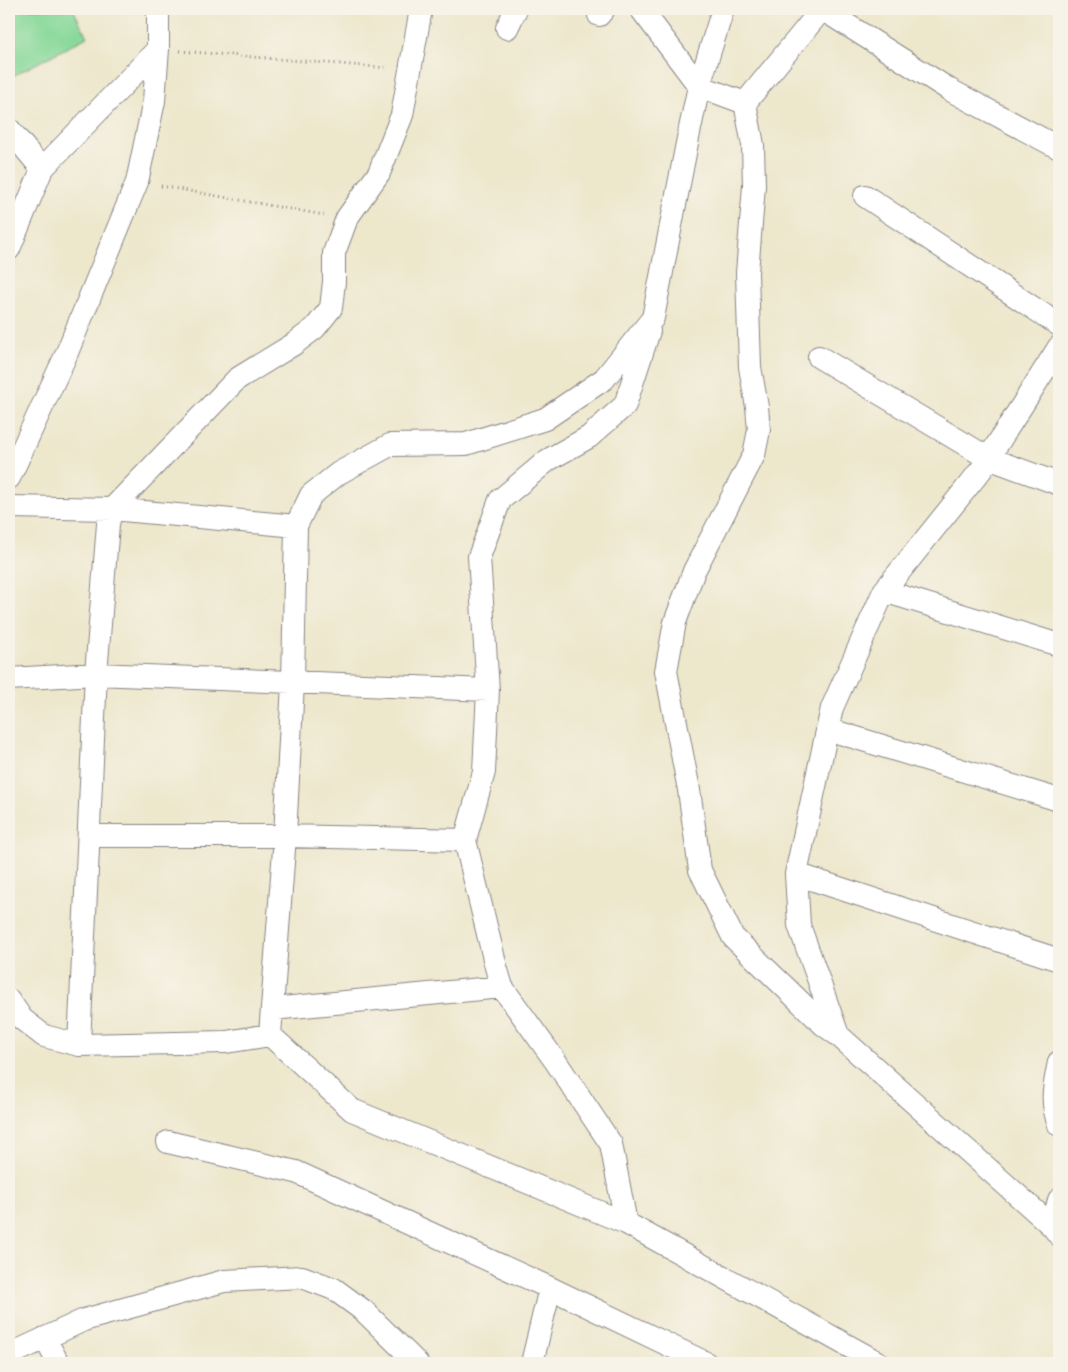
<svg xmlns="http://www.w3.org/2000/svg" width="1068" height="1372" viewBox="0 0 1068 1372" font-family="Cardo,serif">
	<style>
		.green { fill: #86d899; stroke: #547d6a }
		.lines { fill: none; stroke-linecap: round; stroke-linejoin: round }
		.street-casing { stroke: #888484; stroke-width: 24 }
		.path { stroke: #888484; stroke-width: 3; stroke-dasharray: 1 4; stroke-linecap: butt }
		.street { stroke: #fff; stroke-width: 22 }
	</style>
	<rect width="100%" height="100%" fill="#f7f3e8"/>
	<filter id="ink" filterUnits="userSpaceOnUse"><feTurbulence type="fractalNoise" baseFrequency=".02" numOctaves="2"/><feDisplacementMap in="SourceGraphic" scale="10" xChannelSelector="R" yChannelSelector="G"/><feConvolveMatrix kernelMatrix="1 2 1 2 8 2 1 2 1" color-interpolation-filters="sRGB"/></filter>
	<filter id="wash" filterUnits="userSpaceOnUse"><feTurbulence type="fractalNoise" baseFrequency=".0096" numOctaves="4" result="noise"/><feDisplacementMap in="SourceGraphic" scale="20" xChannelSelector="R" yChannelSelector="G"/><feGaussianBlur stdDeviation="1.12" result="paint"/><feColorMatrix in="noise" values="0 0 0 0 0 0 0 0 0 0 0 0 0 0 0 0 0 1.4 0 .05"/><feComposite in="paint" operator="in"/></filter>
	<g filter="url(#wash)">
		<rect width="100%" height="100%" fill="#ede7cc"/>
		<path class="green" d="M9,9h64l14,28 -78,41z"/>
	</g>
	<g filter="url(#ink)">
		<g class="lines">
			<g class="street-casing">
				<path id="street" d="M641,9l58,77 46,17
					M822,9l128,81 109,58
					M599,15l5,-6
					M507,28l9,-19
					M745,103l8,42 1,41 -7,87 3,94 7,40 2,23 -5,25 -60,116 -19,51 -9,49 23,119 11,80 33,67 91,88 14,10 214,191 7,9
					M745,103l77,-94
					M9,129l33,40 -33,80
					M42,169l116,-120
					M865,196l194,129
					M819,357l169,101 71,26
					M9,478l57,-123 71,-173 17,-81 4,-52v-40
					M9,507l103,2 184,17
					M884,591l175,54
					M9,679l87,-5 392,16
					M827,729l232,71
					M89,836h196l180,4
					M796,874l263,86
					M9,1000l13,19 22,17 35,9 147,-3 44,-7
					M272,1009l230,-22
					M270,1035l15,-199 8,-153 3,-157 15,-31 28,-22 51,-28 76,-1 79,-25 59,-40 49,-61 35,-180 11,-52 24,-77
					M270,1035l82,75 274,113 253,140
					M838,1035l-39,-110 -3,-51 36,-166 52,-117 97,-121 78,-123
					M79,1045l17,-371 12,-150 4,-15 125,-130 57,-35 21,-16 16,-20 3,-26v-29l13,-35 32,-45 23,-58 19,-106
					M1059,1062c-5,26 -9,38 0,63
					M168,1142l128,30 254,116 156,75
					M626,1223l-15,-79 -55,-82 -54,-75 -6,-20 -31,-127 19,-68 4,-82 -9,-133 21,-57 48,-40 41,-23 36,-32 24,-74
					M1052,1226l7,-26
					M45,1338l13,25
					M9,1355l75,-35 140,-39 78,-4 32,12 30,22 53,52
					M532,1363l18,-75"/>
			</g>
			<path class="path" d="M180,51l208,17
				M161,186l163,29"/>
			<use href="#street" class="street"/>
		</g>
	</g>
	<rect width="1068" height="1372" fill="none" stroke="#f7f3e8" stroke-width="30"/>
</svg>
